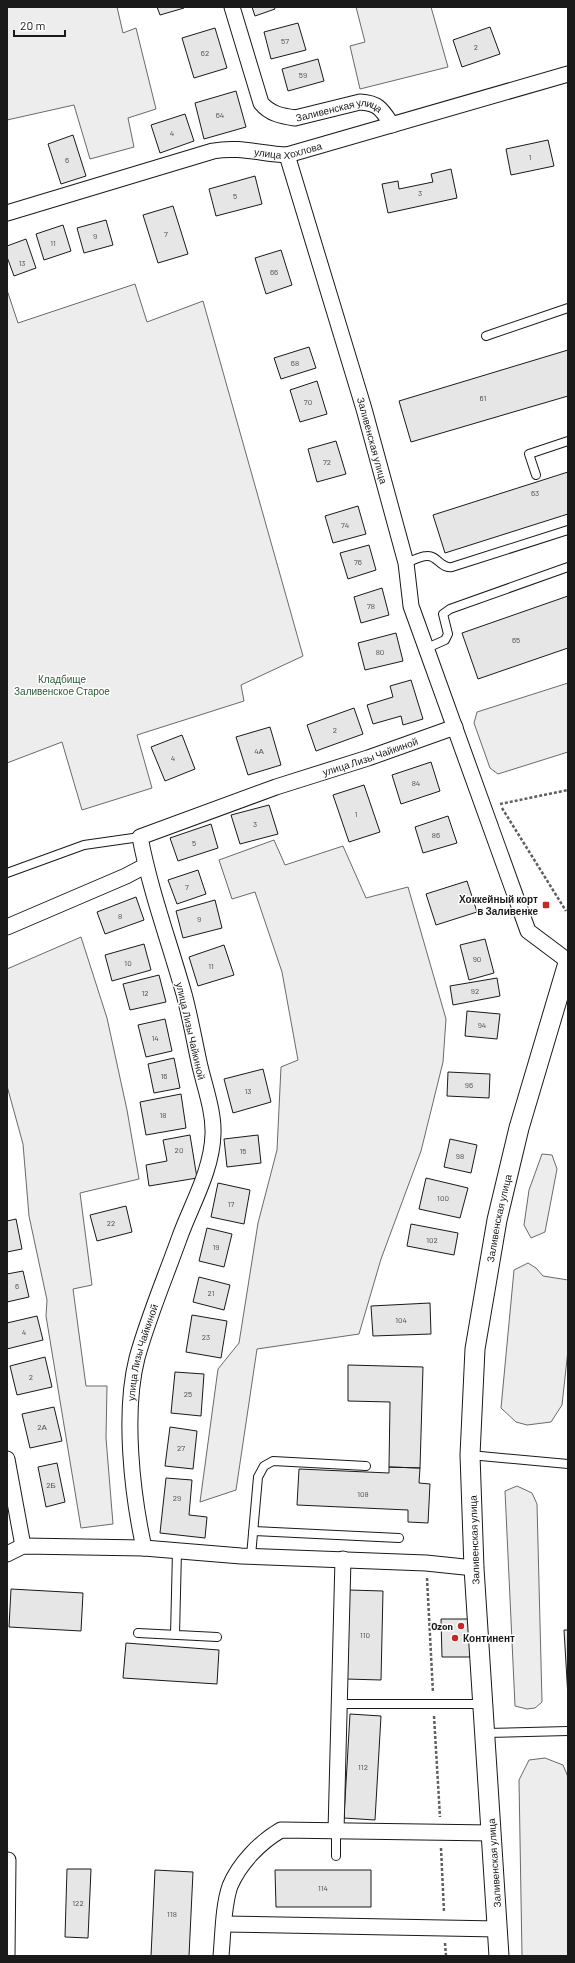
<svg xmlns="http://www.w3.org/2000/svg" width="575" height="1963" viewBox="0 0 575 1963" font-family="Barlow,sans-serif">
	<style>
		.built { fill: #ededed; stroke: #6a6a6a }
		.building { fill: #e6e6e6; stroke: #1a1a1a }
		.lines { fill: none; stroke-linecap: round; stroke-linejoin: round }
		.service-casing { stroke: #1a1a1a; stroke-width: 10 }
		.minor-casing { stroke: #1a1a1a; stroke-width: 17 }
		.tertiary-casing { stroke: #1a1a1a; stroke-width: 21 }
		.path { stroke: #5f5f5f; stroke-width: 2.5; stroke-dasharray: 3 2; stroke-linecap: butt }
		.service { stroke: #fff; stroke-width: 8 }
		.minor { stroke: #fff; stroke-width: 15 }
		.tertiary { stroke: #fff; stroke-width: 19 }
		.poi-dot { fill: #c62828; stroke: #fff; stroke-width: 1.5 }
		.labels { text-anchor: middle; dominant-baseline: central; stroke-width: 3; stroke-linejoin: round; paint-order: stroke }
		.number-label { font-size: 8px; fill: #4d4d4d }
		.street-label { font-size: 10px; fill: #1a1a1a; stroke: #fff }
		.park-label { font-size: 10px; fill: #2b5a34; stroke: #fff }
		.poi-label { font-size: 10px; font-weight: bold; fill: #1a1a1a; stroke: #fff; text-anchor: end }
	</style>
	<rect width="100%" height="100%" fill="#fff"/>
	<path class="built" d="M7,7h110l6,26 13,-5 20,81 -28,9 6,29 -44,12 -16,-54 -67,15z
		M356,7h75l17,60 -88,22 -10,-43 15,-4z
		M135,284l12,38 56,-21 100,355 -62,29 3,16 -107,34 15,53 -70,22 -20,-68 -55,21v-473l11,33z
		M568,683v69l-70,22 -8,-6 -16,-45 3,-11z
		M274,840l11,25 58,-19 23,52 42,-11 38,132 -3,43 -22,89 -40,108 -22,75 -102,15 -21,141 -36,12 18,-133 21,-26 19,-120 19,-73 4,-83 17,-7 -16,-88 -27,-80 -23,7 -13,-39z
		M81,937l26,81 20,92 12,69 -59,14 12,92 -19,4 13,97h21l-1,52 7,86 -32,4 -35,-212 1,-16 -18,-84 -6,-72 -16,-58v-117z
		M542,1154l10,1 5,14 -12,63 -14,6 -7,-13 5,-35z
		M528,1263l8,5 7,8 25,4v70l-6,55 -11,17 -24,3 -11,-3 -15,-14 13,-138z
		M517,1486l15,7 5,11 5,198 -7,6 -8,1 -12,-3 -10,-215z
		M545,1758l18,7 5,12v179h-46l-3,-176 10,-20z"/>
	<path class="building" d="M157,7h27v1l-24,7z
		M252,7h22l1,2 -20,7z
		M298,23l8,27 -35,9 -7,-27z
		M490,27l10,27 -38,13 -9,-27z
		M215,28l12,40 -33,10 -12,-40z
		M318,59l6,22 -36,10 -6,-22z
		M236,91l10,36 -42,12 -9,-36z
		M185,114l9,27 -34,12 -9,-28z
		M73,135l13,41 -25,8 -13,-40z
		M548,140l6,26 -43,9 -5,-26z
		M451,169l6,29 -69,15 -6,-29 16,-3 1,8 34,-7 -2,-8z
		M255,176l7,28 -46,12 -7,-27z
		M173,206l15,48 -30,9 -15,-48z
		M106,220l7,25 -29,8 -7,-25z
		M63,225l8,26 -27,9 -8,-26z
		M26,239l10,29 -22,8 -7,-19v-11z
		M281,250l11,35 -26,9 -11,-36z
		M309,347l7,21 -35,11 -7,-21z
		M568,350v46l-157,46 -12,-41z
		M317,381l10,33 -27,8 -10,-32z
		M336,441l10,33 -29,8 -9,-33z
		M568,472v42l-123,39 -12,-38z
		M358,506l8,28 -33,9 -8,-27z
		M369,545l7,25 -28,9 -8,-26z
		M382,588l7,27 -28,8 -7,-26z
		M568,596v52l-90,31 -16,-46z
		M396,633l7,28 -38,9 -7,-27z
		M411,680l12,39 -20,6 -2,-9 -28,8 -6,-19 26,-8 -3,-11z
		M354,708l9,26 -47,17 -9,-26z
		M270,727l11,38 -33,10 -12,-38z
		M182,735l13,34 -30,12 -14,-34z
		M431,762l9,29 -39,13 -9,-29z
		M364,785l16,47 -31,10 -16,-47z
		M269,805l9,29 -38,10 -9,-29z
		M448,816l9,27 -34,10 -8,-26z
		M211,824l7,24 -40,13 -8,-23z
		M198,870l8,24 -29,10 -9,-24z
		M467,881l10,31 -41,13 -10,-31z
		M136,897l8,23 -39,14 -8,-22z
		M215,900l7,28 -39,10 -7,-27z
		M485,939l9,34 -25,7 -9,-35z
		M144,944l7,26 -39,11 -7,-26z
		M224,945l10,30 -36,11 -9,-29z
		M159,975l7,27 -36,8 -7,-26z
		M497,978l3,18 -47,9 -3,-19z
		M467,1011l33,3 -3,25 -32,-3z
		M165,1019l7,32 -26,6 -8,-32z
		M174,1058l6,30 -26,5 -6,-29z
		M263,1069l8,33 -38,11 -9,-34z
		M448,1072l42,2 -1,24 -42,-2z
		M181,1094l5,34 -40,7 -6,-33z
		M190,1135l7,43 -48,8 -3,-21 21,-4 -4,-21z
		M258,1135l3,28 -34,4 -3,-28z
		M450,1139l27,6 -6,28 -27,-6z
		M426,1178l42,10 -8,30 -41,-9z
		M218,1183l32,7 -6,34 -33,-7z
		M126,1206l6,26 -35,9 -7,-26z
		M16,1219l6,30 -15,3v-31z
		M411,1224l47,9 -4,22 -47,-9z
		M207,1228l25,6 -8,33 -25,-6z
		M23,1271l6,26 -22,5v-28z
		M199,1277l31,8 -6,25 -31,-8z
		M430,1303l1,31 -58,2 -2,-30z
		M192,1315l35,6 -6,37 -35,-6z
		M37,1316l6,24 -36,9v-26z
		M45,1357l7,30 -35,8 -7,-29z
		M348,1365l75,2 -3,101 -31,-1 1,-65 -42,-1z
		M175,1372l29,2 -3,42 -30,-3z
		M54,1407l8,34 -32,7 -8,-34z
		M170,1427l27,4 -4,38 -28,-3z
		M57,1463l8,39 -19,5 -8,-40z
		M389,1467l31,1 -1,15 11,1 -2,39 -20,-1v-12l-111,-5 2,-36 90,4z
		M166,1478l26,2 -3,35 18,2 -2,21 -45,-5z
		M11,1589l72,4 -2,38 -72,-4z
		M349,1590l34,1 -2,89 -35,-1z
		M441,1619h28l1,38h-28z
		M564,1630h4v67z
		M126,1643l93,7 -2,34 -94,-6z
		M350,1714l31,2 -6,104 -31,-2z
		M67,1869h24l-3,69 -23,-1z
		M155,1870l38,2 -4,84h-38z
		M275,1870h96v37h-95z"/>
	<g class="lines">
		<g class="service-casing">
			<path id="service" d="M486,336l82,-28
				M536,475l-7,-21 39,-13
				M406,563c6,-2 14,-7 21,-7 10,-1 14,13 25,11l116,-37
				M427,648l18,-8 3,-6 -5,-20 7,-5 118,-42
				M7,873l77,-28 56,-8
				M470,1455l98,9
				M253,1531l146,7
				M251,1556l7,-79 6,-11 9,-5 93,5
				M138,1633l79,4
				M175,1635l2,-84
				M339,1704h144
				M485,1733l83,-2
				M336,1831v25"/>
		</g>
		<g class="minor-casing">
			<g id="minor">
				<path id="s1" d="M232,7l29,96c9,11 21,13 34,15l65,-16c19,1 22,8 32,23"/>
				<path id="s2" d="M287,155l77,254 42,154 5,43 117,325 40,30"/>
				<path id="s3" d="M7,213l206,-62c27,-5 48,3 74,4l281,-81"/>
				<path d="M7,927l119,-51 19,-10"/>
				<path d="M7,1459l16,87"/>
				<path id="s4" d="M144,1548c-12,-55 -21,-135 -7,-190 11,-40 28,-80 42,-119 12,-34 33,-68 34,-105 1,-23 -9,-49 -14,-72 -5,-23 -9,-46 -15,-68 -15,-53 -34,-104 -44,-157l136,-50 92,-29 87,-31"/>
				<path d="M7,1554l16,-8 121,2 97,8 185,7 48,5"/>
				<path d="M336,1831l7,-272"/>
				<path d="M224,1924l274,5"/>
				<path d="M7,1956l1,-96"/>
				<path d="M221,1956c2,-21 2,-50 9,-70 9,-22 30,-44 51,-56l211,3"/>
			</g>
		</g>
		<g class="tertiary-casing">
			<g id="tertiary">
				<path id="s5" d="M499,1956l-25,-388 -4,-113 5,-106 22,-129 22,-92 49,-165"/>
			</g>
		</g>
		<path class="path" d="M500,804l68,-14
			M502,808l64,103
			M427,1578l6,115
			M434,1716l6,101
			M441,1848l3,64
			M445,1943l1,13"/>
		<use href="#service" class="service"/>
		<use href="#minor" class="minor"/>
		<use href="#tertiary" class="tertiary"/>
	</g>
	<g class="poi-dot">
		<rect x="542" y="901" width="8" height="8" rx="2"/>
		<circle cx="461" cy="1626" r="4"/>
		<circle cx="455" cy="1638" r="4"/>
	</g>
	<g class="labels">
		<g class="number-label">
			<text x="285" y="41">57</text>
			<text x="476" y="47">2</text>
			<text x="205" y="53">62</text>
			<text x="303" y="75">59</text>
			<text x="220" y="115">64</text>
			<text x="172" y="133">4</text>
			<text x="530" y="157">1</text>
			<text x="67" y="160">6</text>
			<text x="420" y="193">3</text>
			<text x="235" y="196">5</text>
			<text x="166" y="234">7</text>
			<text x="95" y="236">9</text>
			<text x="53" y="243">11</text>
			<text x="22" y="263">13</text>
			<text x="274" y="272">66</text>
			<text x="295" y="363">68</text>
			<text x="483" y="398">61</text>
			<text x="308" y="402">70</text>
			<text x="327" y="462">72</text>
			<text x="535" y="493">63</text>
			<text x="345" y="525">74</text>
			<text x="358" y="562">76</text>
			<text x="371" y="606">78</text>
			<text x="516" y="640">65</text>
			<text x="380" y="652">80</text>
			<text x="335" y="730">2</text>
			<text x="259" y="751">4А</text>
			<text x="173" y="758">4</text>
			<text x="416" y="783">84</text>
			<text x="356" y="814">1</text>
			<text x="255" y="824">3</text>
			<text x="436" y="835">86</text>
			<text x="194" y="843">5</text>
			<text x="187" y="887">7</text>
			<text x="120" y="916">8</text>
			<text x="199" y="919">9</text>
			<text x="477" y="959">90</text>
			<text x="128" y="963">10</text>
			<text x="211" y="966">11</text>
			<text x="475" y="991">92</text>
			<text x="145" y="993">12</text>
			<text x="482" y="1025">94</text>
			<text x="155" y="1038">14</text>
			<text x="164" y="1076">16</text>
			<text x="469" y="1085">96</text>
			<text x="248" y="1091">13</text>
			<text x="163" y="1115">18</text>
			<text x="179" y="1150">20</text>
			<text x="243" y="1151">15</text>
			<text x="460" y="1156">98</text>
			<text x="443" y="1198">100</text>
			<text x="231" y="1204">17</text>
			<text x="111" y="1223">22</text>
			<text x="432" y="1240">102</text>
			<text x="216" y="1247">19</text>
			<text x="17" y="1286">6</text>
			<text x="211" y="1293">21</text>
			<text x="401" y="1320">104</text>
			<text x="24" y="1332">4</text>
			<text x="206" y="1337">23</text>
			<text x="31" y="1377">2</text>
			<text x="188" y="1394">25</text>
			<text x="42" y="1427">2А</text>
			<text x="181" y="1448">27</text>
			<text x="51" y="1485">2Б</text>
			<text x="363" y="1494">108</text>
			<text x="177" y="1498">29</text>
			<text x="365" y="1635">110</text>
			<text x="363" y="1767">112</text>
			<text x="323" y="1888">114</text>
			<text x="78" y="1903">122</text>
			<text x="172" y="1914">118</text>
		</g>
		<g class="street-label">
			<text stroke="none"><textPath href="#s1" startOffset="184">Заливенская улица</textPath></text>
			<text stroke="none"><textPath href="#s3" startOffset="291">улица Хохлова</textPath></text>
			<text stroke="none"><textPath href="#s2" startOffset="298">Заливенская улица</textPath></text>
			<text stroke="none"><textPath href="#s4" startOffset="979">улица Лизы Чайкиной</textPath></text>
			<text transform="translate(191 1031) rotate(77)">улица Лизы Чайкиной</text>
			<text stroke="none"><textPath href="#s5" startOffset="741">Заливенская улица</textPath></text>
			<text stroke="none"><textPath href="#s4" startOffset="198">улица Лизы Чайкиной</textPath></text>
			<text transform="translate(474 1540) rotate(-92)">Заливенская улица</text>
			<text transform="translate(494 1863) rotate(-94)">Заливенская улица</text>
		</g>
		<g class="park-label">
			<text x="62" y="679">Кладбище<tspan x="62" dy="12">Заливенское Старое</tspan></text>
		</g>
		<g class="poi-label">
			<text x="538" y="899">Хоккейный корт<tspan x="538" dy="12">в Заливенке</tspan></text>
			<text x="453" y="1626">Ozon</text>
			<text x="463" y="1638" text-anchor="start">Континент</text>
		</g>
	</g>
	<rect width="575" height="1963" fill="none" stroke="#1a1a1a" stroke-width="16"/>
	<path d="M14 30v6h51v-6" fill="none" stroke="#1a1a1a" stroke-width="2"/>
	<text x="20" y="30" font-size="12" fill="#1a1a1a" stroke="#ffffff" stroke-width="3" paint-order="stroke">20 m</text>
</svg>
